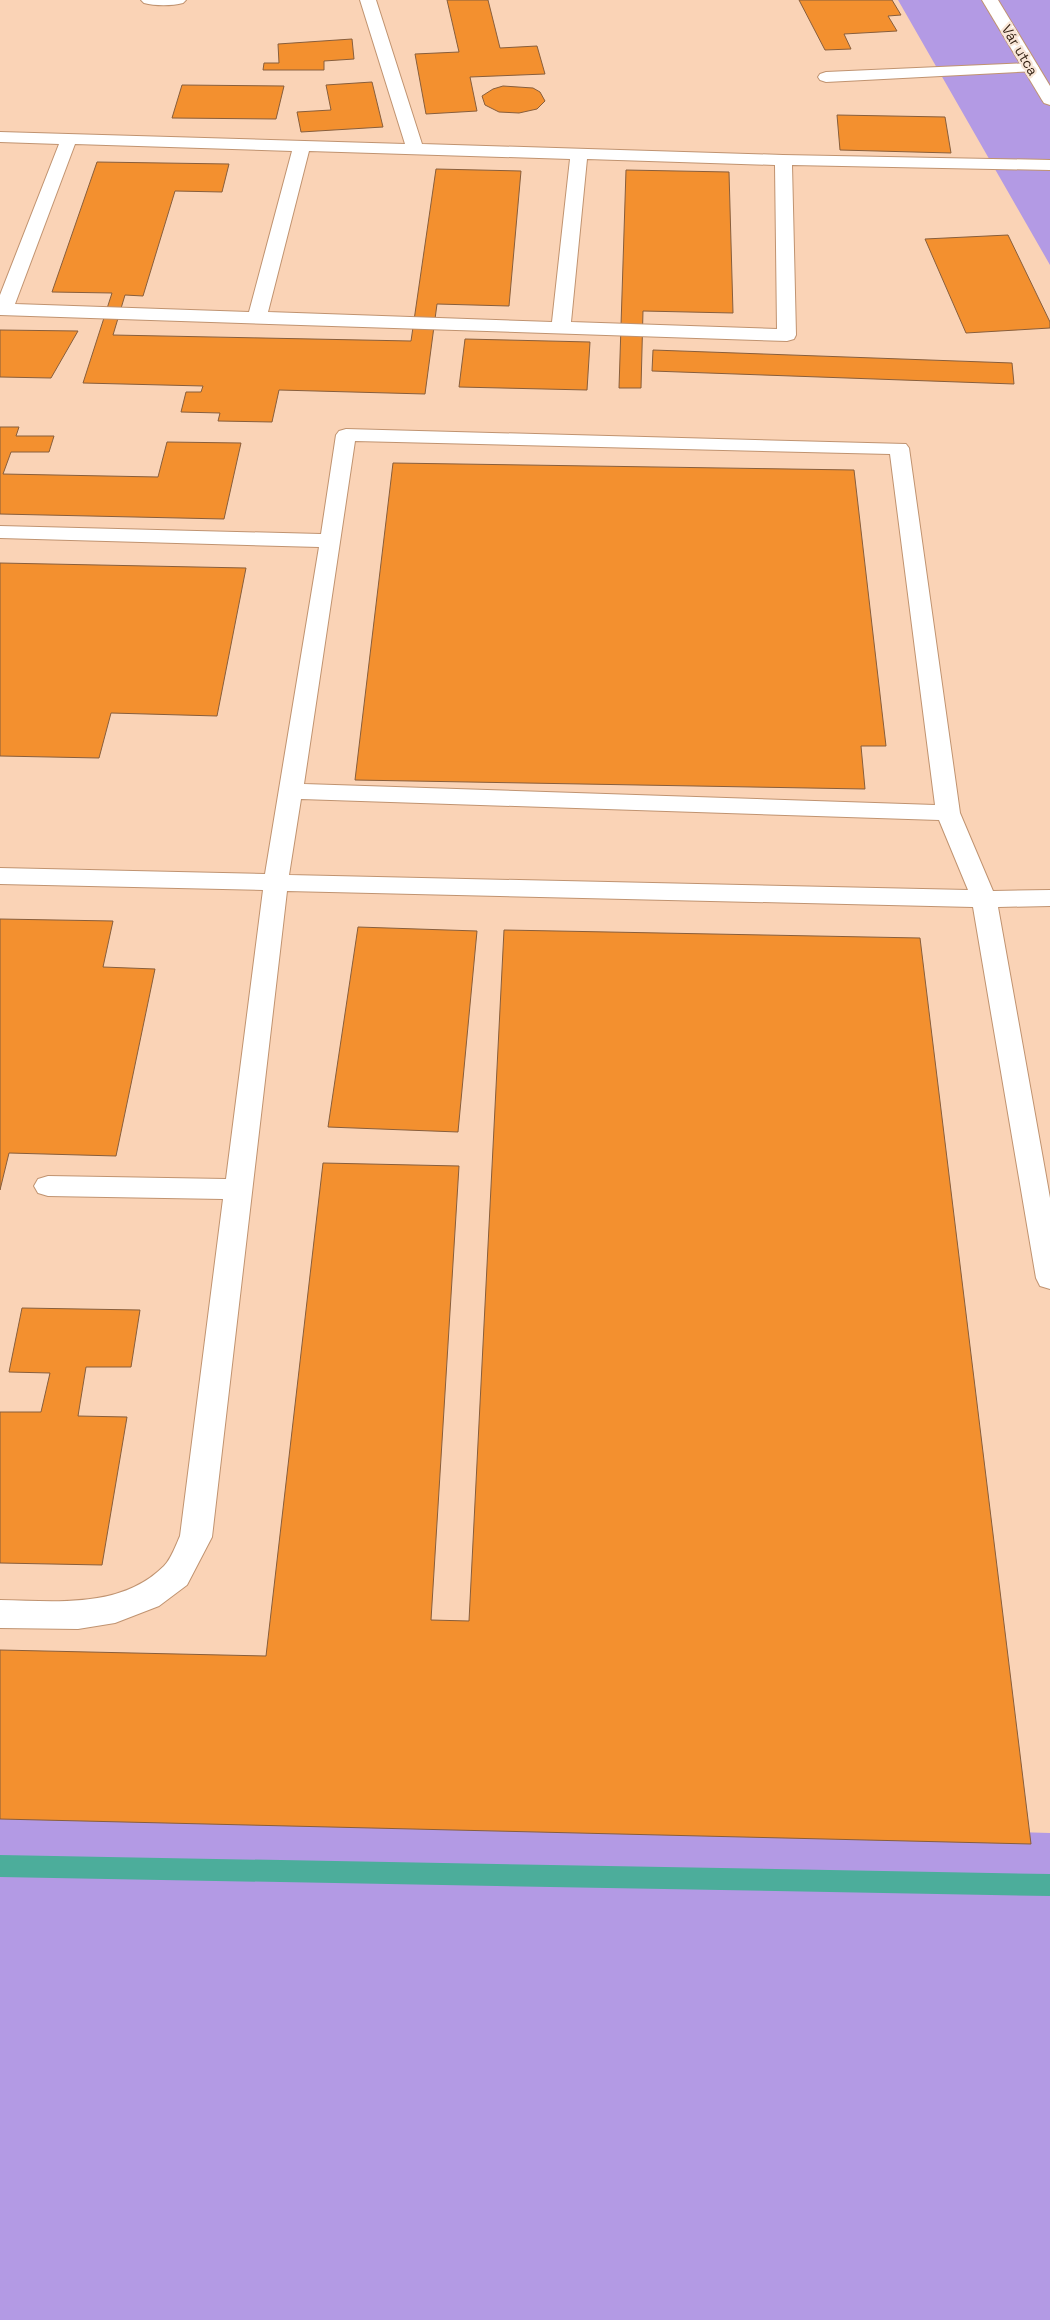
<svg xmlns="http://www.w3.org/2000/svg" width="1050" height="2320" viewBox="0 0 1050 2320" font-family="'Space Grotesk',sans-serif">
	<style>
		.green { fill: #b39ae4 }
		.lines { fill: none; stroke-linecap: round; stroke-linejoin: round }
		.stream { fill: #4cad9b; fill-rule: evenodd }
		.building { fill: #f3902f; stroke: #885e3c }
		.lane-casing { stroke: #c09370; stroke-width: 2 }
		.secondary-casing { stroke: #c09370; stroke-width: 2 }
		.lane { fill: #fff; fill-rule: evenodd }
		.secondary { fill: #fff; fill-rule: evenodd }
		.labels { text-anchor: middle; dominant-baseline: central; stroke-width: 4.5; stroke-linejoin: round; paint-order: stroke }
		.far-street-label { font-size: 14px; fill: #311f11; stroke: #f8e5d6 }
	</style>
	<rect width="100%" height="100%" fill="#fad3b6"/>
	<path class="green" d="M898,0h152v265z
		M0,1804l1050,29v487h-1050z"/>
	<g class="lines">
		<path class="stream" d="M0,1855l1050,19v22l-1050,-19z"/>
	</g>
	<path class="building" d="M447,0h41l12,48 37,-2 8,28 -75,3 7,34 -51,3 -11,-60 44,-2z
		M799,0h93l9,15 -13,1 9,15 -53,3 7,15 -26,1z
		M352,39l2,20 -30,2v9h-61l1,-7h15l-1,-19z
		M372,82l11,45 -82,5 -4,-20 34,-2 -5,-25z
		M182,85l102,1 -8,33 -104,-1z
		M503,86l30,2 7,4 5,9 -8,8 -18,4 -20,-1 -14,-7 -3,-9 11,-7z
		M837,115l108,2 6,36 -111,-3z
		M97,162l132,2 -7,28 -47,-1 -32,105 -18,-1 -12,40 298,6 25,-172 85,2 -12,135 -72,-2 -12,90 -146,-4 -7,32 -54,-1 2,-8 -39,-1 5,-20h15l2,-6 -120,-3 29,-90 -60,-1z
		M626,170l103,2 4,141 -90,-2 -2,77h-22z
		M1008,235l42,87v6l-84,5 -41,-94z
		M0,330l78,1 -27,47 -51,-1z
		M465,339l125,3 -3,48 -128,-3z
		M653,350l359,13 2,21 -362,-13z
		M0,427h19l-3,9h38l-5,16h-38l-8,22 155,3 9,-35 74,1 -17,76 -224,-5z
		M393,463l461,7 32,276h-25l4,43 -510,-9z
		M0,563l246,5 -29,148 -106,-3 -12,45 -99,-2z
		M0,919l113,2 -10,46 52,2 -39,187 -107,-3 -9,37z
		M358,927l119,4 -19,201 -130,-5z
		M504,930l416,8 111,906 -1031,-25v-169l266,6 57,-493 136,3 -28,454 38,1z
		M22,1308l118,2 -9,57h-45l-8,49 49,1 -25,148 -102,-2v-151h41l9,-39 -41,-1z"/>
	<g class="lines">
		<g class="lane-casing">
			<path id="lane" d="M141,0h45l-3,3c-11,3 -28,3 -39,0z
				M360,0h16l46,144 361,11 267,5v10l-258,-5 4,170 -2,4 -7,2 -787,-26v-20l59,-151 -59,-2v-10l405,12zM75,144l217,7 -43,161 -234,-8zM309,151l261,8 -18,163 -284,-10zM587,159l188,6 2,164 -206,-7z
				M1031,63l6,2 2,3 -2,3 -211,11 -6,-2 -2,-3 2,-3 6,-2z
				M346,429l560,15 3,4 51,365 33,78 57,-1v16l-52,1 52,291v91l-10,-3 -4,-8 -63,-371 -686,-16 -75,646 -25,48 -28,21 -44,17 -37,6 -78,-1v-28c56,1 121,9 164,-34 7,-7 12,-21 16,-30l43,-337 -175,-3 -10,-3 -4,-7 4,-7 10,-3 178,3 37,-289 -263,-6v-16l265,6 54,-327 -319,-9v-12l321,8 15,-99 3,-4zM355,441l535,13 45,351 -631,-21zM301,799l638,21 29,70 -679,-15z"/>
		</g>
		<g class="secondary-casing">
			<path id="secondary" d="M982,0h16l52,86v19l-6,-2 -2,-3z"/>
		</g>
		<use href="#lane" class="lane"/>
		<use href="#secondary" class="secondary"/>
	</g>
	<g class="labels">
		<g class="far-street-label">
			<text transform="translate(1020 50) rotate(59)">Vár utca</text>
		</g>
	</g>
</svg>
